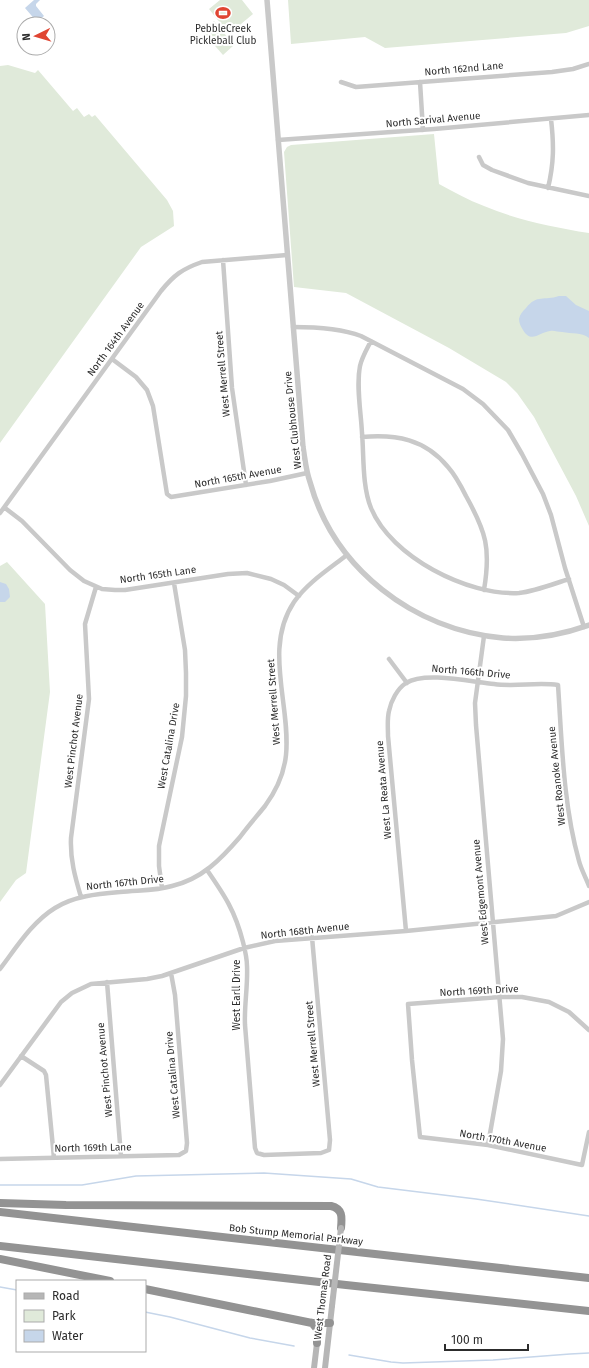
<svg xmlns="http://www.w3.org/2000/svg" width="589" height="1368" viewBox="0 0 589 1368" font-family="'Fira Sans',sans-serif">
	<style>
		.green { fill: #e0eada }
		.water { fill: #c6d6ea }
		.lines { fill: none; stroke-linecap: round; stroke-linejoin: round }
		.stream { stroke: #c6d6ea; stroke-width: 1.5 }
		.minor { stroke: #c9c9c9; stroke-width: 4.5 }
		.tertiary { stroke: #c9c9c9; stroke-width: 5.5 }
		.secondary { stroke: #b6b6b6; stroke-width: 6 }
		.motorway { stroke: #939393; stroke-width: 8 }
		.secondary-bridge { stroke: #b6b6b6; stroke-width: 6 }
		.labels { text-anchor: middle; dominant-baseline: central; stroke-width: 4; stroke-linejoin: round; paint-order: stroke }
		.poi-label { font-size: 10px; fill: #2c2c2c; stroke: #fff }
		.street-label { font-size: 10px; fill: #2c2c2c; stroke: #fff }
	</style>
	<rect width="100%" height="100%" fill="#fff"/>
	<path class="green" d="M220,0h22l11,14 -24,20 -20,-25z
		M288,0h301v26l-23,7 -181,15 -20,-11 -74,7z
		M214,21l20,24 -11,10 -21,-24z
		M8,65l27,8 3,-3 35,41 4,-3 7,9 5,-3 3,3 3,-2 72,85 6,11 1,15 -33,21 -141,196v-377z
		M434,134l5,50c15,8 29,16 45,22 33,14 69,21 105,27v293l-13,-30 -42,-79 -17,-24 -11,-11 -57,-34 -103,-55 -52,-6 -10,-135 3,-5 4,-2z
		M7,562l38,42 5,88 -24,181 -10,7 -16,22v-336z"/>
	<path class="water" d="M34,0h6l-4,4v2l8,10 -7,6 -12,-14z
		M559,296h7l10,9 13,6v27c-8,-6 -17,-4 -27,-6 -4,0 -8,-2 -12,-1 -10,1 -19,13 -27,-1 -2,-3 -4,-7 -4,-11 1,-5 4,-8 7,-11 11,-14 18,-7 33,-12z
		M0,582l6,2 3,5 1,8 -5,5h-5z"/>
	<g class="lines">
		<path class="stream" d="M0,1185h82l54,-9 128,-3 87,6 27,8 98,12 113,17
			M0,1287l17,3
			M145,1312l25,5 80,21 44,8
			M349,1355l42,7 12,1 90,-3 77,-6 19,-1"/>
		<path class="minor" d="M341,82l15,5 196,-15 21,-3 16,-5
			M420,82l3,48
			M278,140l156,-11 155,-14
			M479,157l4,8 9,5 36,13 61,13
			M548,188c6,-25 6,-43 3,-69
			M223,260l9,128 14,97
			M293,327c22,0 47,1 68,9l102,53 20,15 25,26 14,24 21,40 8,21 14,53 19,59
			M371,341c-4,8 -9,16 -11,25 -4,20 1,46 2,67 2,23 0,53 9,75 20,49 97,88 148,85 17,-2 34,-9 50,-14
			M112,359l24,18 11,13 6,16 14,88 4,3 99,-16 37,-8
			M362,437c34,-3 63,2 86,30 8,9 13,19 18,29 20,36 25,52 18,94
			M5,508l17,13 48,49 14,11 18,8 13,1h10l103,-16 19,-1 24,6 13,6 15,11
			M0,513l161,-222c13,-16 21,-22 41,-29l85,-7
			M484,636l-9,67 1,22 27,314 -2,32 -13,74
			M389,659l18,24
			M207,870c18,26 28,41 36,72 2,8 4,16 4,24 1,20 -3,40 -2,59l10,123 2,5 7,2 57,-2 8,-3 1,-10 -18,-203
			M162,888l-3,-22v-20l23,-109 4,-41v-23l-1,-23 -11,-67
			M81,897c-6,-20 -11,-38 -10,-59l18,-139 -4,-75 11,-37
			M406,931l-18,-195c0,-8 -1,-17 1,-25 2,-10 8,-22 17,-28 19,-12 66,-1 88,1 21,3 43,-2 64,1 4,58 5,119 21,176 2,8 7,17 10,25
			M0,969c16,-21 32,-47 55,-61 19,-12 42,-14 65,-16 17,-2 35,-1 52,-6 30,-7 49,-27 68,-49 8,-11 17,-21 25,-31 11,-15 19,-32 21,-51 5,-50 -23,-107 8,-153 13,-19 35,-33 53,-47
			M107,982l14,174
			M589,1030l-20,-18 -20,-10 -27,-5h-22l-92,7 4,56 8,77 68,8 94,20 7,-33
			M21,1056l23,15 2,4 8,83
			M0,1085l61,-83 11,-9 19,-9 56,-5 15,-3 82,-28 31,-7 131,-10 150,-15 33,-14
			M0,1159l179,-4 7,-4 1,-8 -12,-148 -4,-22"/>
		<path class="tertiary" d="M267,0l36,447c2,12 3,24 7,35 24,87 104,148 193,156 29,2 58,-3 86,-13"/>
		<path class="secondary" d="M314,1368l3,-25
			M325,1368l7,-62"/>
		<path class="motorway" d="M0,1203l66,2 265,1c12,3 11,11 10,22
			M0,1212l589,66
			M0,1246l346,39 243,26
			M0,1259l110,22
			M145,1289l167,34h18
			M312,1323l5,6v14"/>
		<path class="secondary-bridge" d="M332,1306l9,-78"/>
	</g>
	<defs>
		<g id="stadium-bare" transform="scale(1.2)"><path d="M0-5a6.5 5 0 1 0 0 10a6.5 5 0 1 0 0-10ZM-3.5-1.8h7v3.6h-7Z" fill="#e04532" stroke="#fff" stroke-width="2.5" paint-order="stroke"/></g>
	</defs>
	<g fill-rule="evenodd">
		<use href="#stadium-bare" x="223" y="13"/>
	</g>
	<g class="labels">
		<g class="poi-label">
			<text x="223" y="29">PebbleCreek<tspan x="223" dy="12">Pickleball Club</tspan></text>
		</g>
		<g class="street-label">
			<text transform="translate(464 69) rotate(-5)">North 162nd Lane</text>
			<text transform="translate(433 120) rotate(-5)">North Sarival Avenue</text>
			<text transform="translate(116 339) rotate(-54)">North 164th Avenue</text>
			<text transform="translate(223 374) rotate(-95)">West Merrell Street</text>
			<text transform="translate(293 420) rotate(-96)">West Clubhouse Drive</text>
			<text transform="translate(238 477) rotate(-10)">North 165th Avenue</text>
			<text transform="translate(158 575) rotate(-8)">North 165th Lane</text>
			<text transform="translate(471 672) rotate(5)">North 166th Drive</text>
			<text transform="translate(274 702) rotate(-94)">West Merrell Street</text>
			<text transform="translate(74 741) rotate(-83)">West Pinchot Avenue</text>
			<text transform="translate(169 746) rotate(-80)">West Catalina Drive</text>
			<text transform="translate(557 776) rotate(-96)">West Roanoke Avenue</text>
			<text transform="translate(384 790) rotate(-95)">West La Reata Avenue</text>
			<text transform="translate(125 883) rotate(-6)">North 167th Drive</text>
			<text transform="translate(481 892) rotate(-95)">West Edgemont Avenue</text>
			<text transform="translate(305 931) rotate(-6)">North 168th Avenue</text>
			<text transform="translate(479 991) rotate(-3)">North 169th Drive</text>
			<text transform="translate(237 995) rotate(-90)">West Earll Drive</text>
			<text transform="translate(313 1044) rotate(-95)">West Merrell Street</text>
			<text transform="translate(105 1070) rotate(-95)">West Pinchot Avenue</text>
			<text transform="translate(173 1075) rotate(-95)">West Catalina Drive</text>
			<text transform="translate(503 1141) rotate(10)">North 170th Avenue</text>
			<text transform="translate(93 1148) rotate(-1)">North 169th Lane</text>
			<text transform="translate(296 1235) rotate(6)">Bob Stump Memorial Parkway</text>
			<text transform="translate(323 1297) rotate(-83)">West Thomas Road</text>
		</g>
	</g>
	<rect x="16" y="1280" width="130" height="72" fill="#ffffff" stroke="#ababab"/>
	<rect x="24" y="1293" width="20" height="6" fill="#b6b6b6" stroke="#ababab"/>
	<text x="52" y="1300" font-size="12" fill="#2c2c2c">Road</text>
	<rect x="24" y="1310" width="20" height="12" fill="#e0eada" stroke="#ababab"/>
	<text x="52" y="1320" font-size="12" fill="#2c2c2c">Park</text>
	<rect x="24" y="1330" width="20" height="12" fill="#c6d6ea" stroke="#ababab"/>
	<text x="52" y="1340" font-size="12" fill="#2c2c2c">Water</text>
	<g transform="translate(36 36) rotate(265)"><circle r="19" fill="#ffffff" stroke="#ababab"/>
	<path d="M0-3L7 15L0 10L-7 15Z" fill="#e04532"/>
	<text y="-6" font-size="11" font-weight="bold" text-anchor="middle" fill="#2c2c2c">N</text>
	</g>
	<path d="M445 1344v6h83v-6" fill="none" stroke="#2c2c2c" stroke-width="2"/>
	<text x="451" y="1344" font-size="12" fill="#2c2c2c" stroke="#ffffff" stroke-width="3" paint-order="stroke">100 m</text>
</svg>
